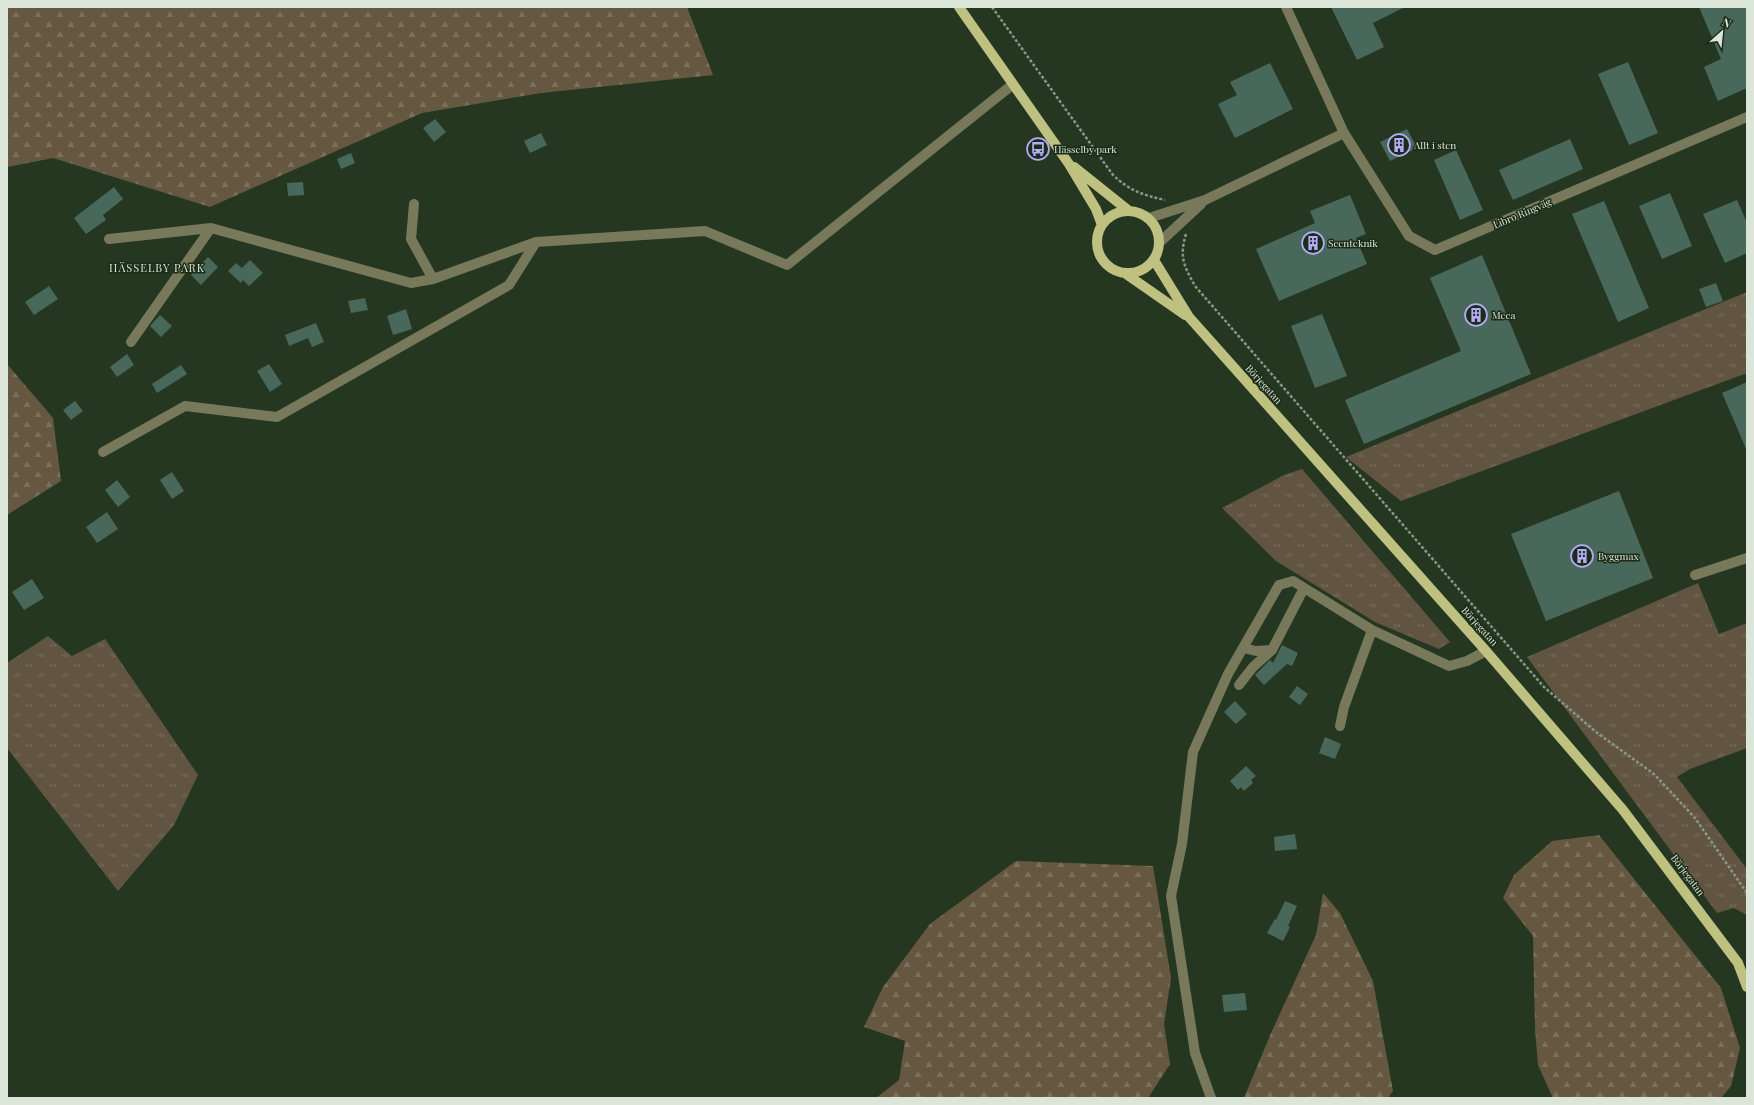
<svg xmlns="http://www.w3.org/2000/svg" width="1754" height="1105" viewBox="0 0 1754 1105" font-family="'Playfair Display',serif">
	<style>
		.grass { fill: url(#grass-tufts) }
		.forest { fill: url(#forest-firs) }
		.building { fill: #49685c }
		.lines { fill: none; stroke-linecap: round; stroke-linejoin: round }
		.path { stroke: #899785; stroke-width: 2.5; stroke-dasharray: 3 2; stroke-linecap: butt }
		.minor { stroke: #78795a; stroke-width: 10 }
		.major { stroke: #bfc180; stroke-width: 10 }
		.labels { text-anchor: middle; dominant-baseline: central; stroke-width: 3; stroke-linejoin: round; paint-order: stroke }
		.poi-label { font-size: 10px; fill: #dbe6d8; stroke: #1c2c17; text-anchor: start }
		.street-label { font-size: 10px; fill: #dbe6d8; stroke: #1c2c17 }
		.neighbourhood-label { font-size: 11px; letter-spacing: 1px; fill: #dbe6d8; stroke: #1c2c17 }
	</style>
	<defs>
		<pattern id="grass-tufts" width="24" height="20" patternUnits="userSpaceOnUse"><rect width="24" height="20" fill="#615541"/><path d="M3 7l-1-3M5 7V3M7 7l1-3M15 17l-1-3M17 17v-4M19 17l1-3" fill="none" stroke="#776d5c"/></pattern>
		<pattern id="forest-firs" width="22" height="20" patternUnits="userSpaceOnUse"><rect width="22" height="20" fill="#665840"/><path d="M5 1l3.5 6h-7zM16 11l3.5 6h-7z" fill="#7b705b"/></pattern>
	</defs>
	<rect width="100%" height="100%" fill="#253721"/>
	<path class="grass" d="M1747,292v81l-346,128 -55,-44z
		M1302,469l148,173 -11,7 -64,-27 -99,-61 -54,-53 62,-33z
		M1698,583l21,51 28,-11v125l-57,21 -13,8 70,92v46l-13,-7 -17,5 -190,-256z
		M48,636l24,20 33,-17 93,136 -24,50 -56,66 -111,-143v-85z"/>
	<path class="forest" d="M7,7h680l26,68 -172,18 -119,20 -212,94 -157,-49 -46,9z
		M7,364l46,54 8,63 -54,34z
		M1599,835l122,153 19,60 -9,38 -10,12h-168l-15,-33 -3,-36 -2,-93 -30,-38 11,-23 38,-34z
		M1016,861l137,5 18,112 -7,46 6,40 -22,34h-272l23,-18 6,-39 -41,-14 19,-40 47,-63z
		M1323,893l17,20 33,68 20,110 -5,7h-144l27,-65 45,-98z"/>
	<path class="building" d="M1331,7h74l-32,16 11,24 -27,13z
		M1699,7h48v81l-29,13 -14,-34 17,-8z
		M1628,62l30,71 -29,12 -31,-71z
		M1270,63l23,46 -58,29 -17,-34 19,-9 -7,-13z
		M435,119l11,13 -12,10 -11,-14z
		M1407,129l10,19 -27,13 -10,-19z
		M541,133l6,12 -17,8 -6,-12z
		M1570,139l13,30 -70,31 -14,-30z
		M1456,150l27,60 -23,10 -26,-60z
		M351,153l4,10 -14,6 -4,-10z
		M303,182l1,13 -16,1 -1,-13z
		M114,187l9,12 -20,16 3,5 -20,14 -12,-16z
		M1670,193l22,53 -30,13 -23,-53z
		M1350,195l16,39 -10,4 11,26 -88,37 -23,-52 59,-26 -5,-12z
		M1737,200l10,23v30l-22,10 -22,-49z
		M1604,201l45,107 -31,14 -46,-108z
		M1482,255l49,119 -167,70 -19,-44 116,-49 -31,-73z
		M208,257l10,10 -17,18 -10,-10z
		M250,260l13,13 -14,13 -6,-6 -2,3 -13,-12 8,-8 6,5z
		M1716,283l7,18 -17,6 -7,-18z
		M49,286l9,13 -24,16 -9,-13z
		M365,298l3,12 -17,3 -3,-12z
		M406,309l6,20 -19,6 -6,-19z
		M1322,314l25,62 -32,12 -24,-62z
		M160,315l12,11 -11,11 -11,-11z
		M316,323l8,19 -12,5 -4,-9 -19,8 -4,-11z
		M127,354l7,11 -17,12 -7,-10z
		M269,364l13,20 -12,8 -13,-21z
		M181,365l6,9 -30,19 -5,-9z
		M1747,382v69l-25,-58z
		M75,401l8,10 -12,9 -8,-10z
		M172,472l12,19 -12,8 -12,-19z
		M117,480l13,17 -12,10 -13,-17z
		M1619,491l34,87 -107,43 -35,-87z
		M107,512l11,17 -21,14 -11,-16z
		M32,579l12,19 -20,12 -12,-18z
		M1282,645l16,8 -6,13 -5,-2 -23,21 -9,-10 15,-15 3,3z
		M1297,686l11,8 -8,11 -11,-8z
		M1235,701l12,13 -11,10 -12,-12z
		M1325,737l16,7 -6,15 -16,-6z
		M1246,766l10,10 -5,4 2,3 -9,8 -3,-4 -3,3 -8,-9z
		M1295,834l2,15 -22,2 -1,-14z
		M1285,901l12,5 -9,20 2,1 -7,14 -16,-8 8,-14 1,1z
		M1245,993l2,17 -23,2 -2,-17z"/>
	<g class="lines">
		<path class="path" d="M992,7l121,168c17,16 30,20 52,25
			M1186,234c-7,23 -2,32 9,52l349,401 52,45 58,42 41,44 52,75"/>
		<path class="minor" d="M1286,7l58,126 65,103 26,14 312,-133
			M414,204l-3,35 22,40 103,-37
			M1149,218l56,-18 139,-67
			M109,239l102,-11 200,55 22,-4
			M1160,242l41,-38
			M131,342l80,-114
			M103,452l82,-46 92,11 232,-132 27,-43 169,-11 82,34 225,-180
			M1695,575l52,-17
			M1243,648l13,3 16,-1 32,-62
			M1239,685l14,-18 19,-17
			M1340,726l4,-19 28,-77
			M1211,1098l-16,-45 -24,-157 11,-52 11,-92 35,-78 51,-89 14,-4 79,49 77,36 18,-5 19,-10"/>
		<path class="major" d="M959,7l110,157 27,45 6,16
			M1074,167l55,44
			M1097 242a31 31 0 1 1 62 0a31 31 0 1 1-62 0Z
			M1154,260l35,57 297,334 137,159 115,153 9,24
			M1126,274l59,41"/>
	</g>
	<defs>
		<g id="building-ring" transform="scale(1.15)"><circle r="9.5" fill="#1c2c17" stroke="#b2adf9" stroke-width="1.5"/><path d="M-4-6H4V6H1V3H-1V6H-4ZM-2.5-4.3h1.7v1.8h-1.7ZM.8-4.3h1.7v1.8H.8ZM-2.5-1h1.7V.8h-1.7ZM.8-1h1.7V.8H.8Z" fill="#b2adf9"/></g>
		<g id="bus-ring" transform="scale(1.15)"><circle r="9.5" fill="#1c2c17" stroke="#b2adf9" stroke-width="1.5"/><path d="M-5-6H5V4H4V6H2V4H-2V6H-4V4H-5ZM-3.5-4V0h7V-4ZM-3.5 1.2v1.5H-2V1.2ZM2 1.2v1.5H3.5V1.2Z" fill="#b2adf9"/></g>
	</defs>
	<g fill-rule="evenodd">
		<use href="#building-ring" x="1399" y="145"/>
		<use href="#bus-ring" x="1038" y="149"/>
		<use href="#building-ring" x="1313" y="243"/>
		<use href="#building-ring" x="1476" y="315"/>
		<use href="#building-ring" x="1582" y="556"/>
	</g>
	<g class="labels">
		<g class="poi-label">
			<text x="1414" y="145">Allt i sten</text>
			<text x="1054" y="149">Hässelby park</text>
			<text x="1328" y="243">Scenteknik</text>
			<text x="1492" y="315">Meca</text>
			<text x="1598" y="556">Byggmax</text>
		</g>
		<g class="street-label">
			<text transform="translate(1522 213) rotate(-23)">Libro Ringväg</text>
			<text transform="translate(1264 384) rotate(48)">Börjegatan</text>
			<text transform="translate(1480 626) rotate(48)">Börjegatan</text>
			<text transform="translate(1688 875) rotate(53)">Börjegatan</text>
		</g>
		<g class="neighbourhood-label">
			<text x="157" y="267">HÄSSELBY PARK</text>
		</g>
	</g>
	<rect width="1754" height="1105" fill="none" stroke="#dbe6d8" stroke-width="16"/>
	<g transform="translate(1722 32) rotate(27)" stroke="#1c2c17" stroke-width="3" paint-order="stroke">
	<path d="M0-3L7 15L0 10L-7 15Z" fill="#dbe6d8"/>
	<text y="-6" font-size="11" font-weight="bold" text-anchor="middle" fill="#dbe6d8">N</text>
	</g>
</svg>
